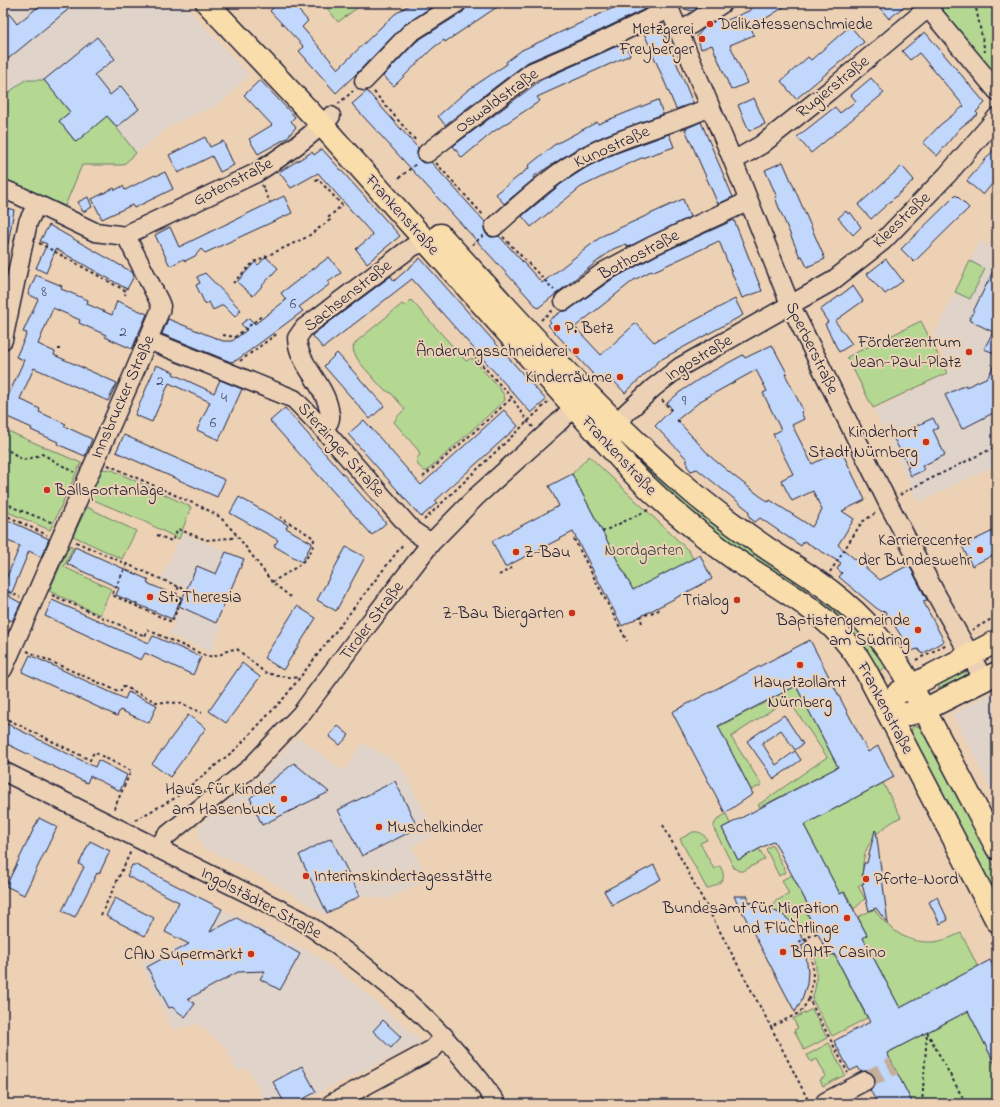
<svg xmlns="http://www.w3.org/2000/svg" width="1000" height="1107" viewBox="0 0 1000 1107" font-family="'Indie Flower',sans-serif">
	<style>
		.built { fill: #e0d3c9 }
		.green { fill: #b4d792; stroke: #6b7c66 }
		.building { fill: #c1d7fb; stroke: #22223b; fill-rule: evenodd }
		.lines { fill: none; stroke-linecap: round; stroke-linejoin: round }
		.minor-tunnel { stroke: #c4ae9c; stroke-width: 18; stroke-dasharray: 18 9; stroke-linecap: butt }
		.minor-casing { stroke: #22223b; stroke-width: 21 }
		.major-casing { stroke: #22223b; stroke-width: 25 }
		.path { stroke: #22223b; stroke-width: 2; stroke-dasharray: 3 3; stroke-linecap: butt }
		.minor { stroke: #edd1b4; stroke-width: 18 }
		.major { stroke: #f9ddab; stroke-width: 22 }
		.poi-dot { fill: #c8321e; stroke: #edd1b4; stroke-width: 1.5 }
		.labels { text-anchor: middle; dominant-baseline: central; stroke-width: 4; stroke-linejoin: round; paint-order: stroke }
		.number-label { font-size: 15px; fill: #4a4f6b }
		.poi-label { font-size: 17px; fill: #22223b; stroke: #edd1b4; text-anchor: end }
		.street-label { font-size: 17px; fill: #22223b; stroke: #edd1b4 }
		.park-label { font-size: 17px; fill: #3f464c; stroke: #edd1b4 }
	</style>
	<rect width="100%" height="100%" fill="#edd1b4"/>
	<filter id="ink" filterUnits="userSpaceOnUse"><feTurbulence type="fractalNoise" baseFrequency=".025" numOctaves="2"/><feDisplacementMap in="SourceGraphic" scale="8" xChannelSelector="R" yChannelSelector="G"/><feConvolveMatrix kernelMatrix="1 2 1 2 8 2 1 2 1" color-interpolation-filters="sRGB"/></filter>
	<g filter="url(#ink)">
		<path class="built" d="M3,3h180l66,72 -29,29 -49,21 -48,40h-41l-17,41 -62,-26z
			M980,241l17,8v215l-78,39 -45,-93 73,-36 2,-6 -15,-33z
			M182,533l62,26 -28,63 6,4 -11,26 -42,-18 20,-45 -28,-11z
			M997,690v112l-45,-88z
			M298,737l46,34 18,-28 37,20 38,71 -25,13 17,32 -41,20 -27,-3 -36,19 -41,-26 -46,-26 -36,-16 -4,-11 1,-10 66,-55z
			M183,888l82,43 46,21 40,29 72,61 -83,40 -41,22h-33l-18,-36 -11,4 -11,-25 -29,-23 -24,6 -32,-65 5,-5 7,-1 48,-26 -13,-13 -16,-9z"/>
		<path class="green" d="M323,3h41l-26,19z
			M934,3h63v73l-5,-5z
			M25,80h19l26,32 -11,9 16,20 28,-31 33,43 -13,12h-41l-17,41 -62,-26v-83z
			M970,261l15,8 -15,30 -15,-7z
			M411,300l55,61 6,-3 28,31 4,6 1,5 -78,71h-3l-6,-6 -2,-6 4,-4 -2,-5 -24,-28 3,-5 8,-8 -14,-16 -8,-4 -23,-26 -6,-10 -1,-6 4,-6 45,-37 3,2z
			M921,321l26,52 -74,35 -26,-51z
			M3,429l78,34 -31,67 -47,-20z
			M627,450l22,20 53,45 108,75 -4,2 -28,-15 -117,-84z
			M589,456l100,95 4,8 -60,31 -61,-116z
			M102,469l10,1 79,37 -12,32 -38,-19 -52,-22z
			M87,507l49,24 -14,28 -49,-23z
			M70,545l3,2 -9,20 47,22 -11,26 -51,-24z
			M822,595l12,6 55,64 -11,7 -32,-47 -27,-24v-2z
			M966,670v3l-2,3 -24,13 -5,-9z
			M796,686l42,81 -78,40 -2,-2 69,-48 -39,-58 -57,38 31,48 -11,5 -33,-63z
			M913,726l7,1 77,144v27l-85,-161 -1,-5z
			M883,783l18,34c-28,15 -43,33 -37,66l-6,3 7,13 -11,10 -9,-17 -5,2 -36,-69z
			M726,814l4,10 -8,4 16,32 21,-11 6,10 -22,12h-4l-5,-3 -20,-39c-1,-8 5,-11 12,-15z
			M693,832c7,-1 11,2 14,8l-7,3 14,26 6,-3c9,16 -1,17 -13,23l-27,-50z
			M772,845l14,27 -7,4 -13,-27z
			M792,875l18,34 -4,2 8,17 -14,7c-8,-12 -16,-19 -28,-26l2,-7 15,-8 -7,-14z
			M874,909c13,19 32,34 57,33 10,0 21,-5 30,-9l17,34 -78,41 -37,-70 4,-3 -9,-18z
			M825,949l9,5 33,64 -35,18 -20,-37c6,-15 5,-30 2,-45z
			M812,1009l15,29 -23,12 -10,-20 4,-2 -5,-9z
			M968,1011l29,57v31l-10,5h-74l-26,-51z
			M829,1043l16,32 -22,11 -3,-6 6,-4 -9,-17 -6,3 -4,-7z"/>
		<path class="building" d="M43,3h33l-73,60v-57l14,18z
			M278,3h14l16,18 -6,6 36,42 42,-41 15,-14 17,-11 24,1 -33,22 -48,49 -19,18 -37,-42 5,-4 -34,-36z
			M472,3h31l-58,39 -1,-2 -11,8 -39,38 -11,-10 34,-35 46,-29 4,-6z
			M624,3h28l1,2 -56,27 -69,30 -83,63 -7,-9 30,-26 39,-26 -1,-2 16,-12z
			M680,3h24l-11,8 -12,-3z
			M756,3h34l-39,25 3,7 -24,10 17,38 -16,7 -19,-45 -11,4 -4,-13 7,-8 17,-11 2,5 28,-12 -2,-3z
			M876,3h32l-19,16z
			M661,25l32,78 -17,6 -32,-76z
			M850,26l14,16 -68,57 -15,-18 27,-24 3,3z
			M925,32l60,71 -9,9 2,2 -18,14 -23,28 -14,-13 17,-18 24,-19 -45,-53 -9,7 -8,-9z
			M97,37l18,22 -21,16 16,20 11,-9 18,23 -22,18 -10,-11 -31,26 -17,-21 11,-9 -26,-32z
			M624,43l6,12 -93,42 3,4 -47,31 -31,26 -9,-12 88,-66z
			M871,78l13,15 -73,60 -14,-16 38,-30 5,6 16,-12 -5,-6z
			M260,80l35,37 -4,4 5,6 -9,11 -29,16 -9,-15 23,-14 -28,-30z
			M367,91l51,57 -1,6 2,6 4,3 8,-1 54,60 -1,7 2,5 5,3 8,-1 43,47 60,-47 81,-37 7,18 -62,30 -2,-3 -13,5 -75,59 -186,-204z
			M754,98l11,26 -16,7 -11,-26z
			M658,100l5,14 -57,21 -30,14 -43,28 1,2 -30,25 -8,-10 33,-26 -1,-2 26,-21 43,-23 1,2z
			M701,122l32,75 -15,7 -33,-75z
			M669,134l5,13 -35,12 -58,28 -50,40 -9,-11 39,-32 26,-17 27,-13z
			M205,137l5,10 13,-6 11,24 -14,7 -8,-16 -34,17 -9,-18z
			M997,146v32l-14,17 -16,-14z
			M322,149l78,87 -33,27 -11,-14 17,-14 -55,-62 -27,15 -12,-16 33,-20 2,3z
			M783,162l42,97 -18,8 -5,-11 -2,1 -21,-49 -4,-11h2l-12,-27z
			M902,166l12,14 -43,39 -13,-14z
			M165,172l8,17 -39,19 -2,-3 -30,14 -10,-20 22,-11 1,2 8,-4 2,4 30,-15 1,1z
			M956,195l13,13 -55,54 -13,-13z
			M284,196l8,17 -87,40 -4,-4 -6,7 -10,5 -1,-2 -14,7 -15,-31 15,-8 9,20z
			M88,197l4,10 -9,5 -5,-10z
			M3,207l11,3 -6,34h-5z
			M846,211l2,3 2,-2 11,15 -8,8 -15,-17z
			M734,220l28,71 -20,7 -23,-57 -67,31 -1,-1 -17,9 -59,47 26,28 35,-32 18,19 81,-43 8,16 -83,45 -35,33 -15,-16 -8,7 -54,-59 3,-3 -2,-2 13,-9h4l4,-2 41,-29 46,-25z
			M49,225l83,47 2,4 -7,13 -71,-40 -10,24 -10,-5 11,-24 -7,-3z
			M266,257l12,11 -25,28 -16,-14 18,-20 3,3z
			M329,257l12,16 -13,9 2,2 -31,23 4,4 -66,49 -6,2 -69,-28 6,-15 55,22h9l15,-11 -6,-6 8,-6 6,6 31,-24 -5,-7z
			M420,258l126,142 -15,13 -119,-134 -89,69 -11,-13 79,-59 3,5z
			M886,259l17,22 -18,13 -5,-6h-1l-12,-14z
			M997,263v91l-13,-5 9,-17 -24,-12z
			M205,273l36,37 -6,7 -12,-12 -10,5 -4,-8 -4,2 -9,-19 4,-2 -3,-6z
			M36,275l26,11 -1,3 27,11 -1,4 25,11 5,-14 30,13 -15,35 -27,-12 1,-2 -27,-12 1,-3 -27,-12 -15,36 17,8 -1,3 63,28 -9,18 -74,-33 -14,31 20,10 -1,3 27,12 -2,2 28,13 -7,17 -28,-12 1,-2 -27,-12 1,-2 -29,-13v-7l21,-48 -8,-3 11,-24 -4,-1 15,-33 -10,-5z
			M853,286l10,15 -28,20 17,23 -13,8 -14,-28 3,-2 -8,-12z
			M772,345l15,28 -2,1 18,36 -2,2 3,7 -12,6 20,39 29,-14 24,50 -23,11 12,8 -16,26 18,15 12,-4 -2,12 14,12 29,-15 18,35 -4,1 21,40 -22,13 -4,-5 -7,2 -26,-40 -4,1 -42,-35 3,-4 -5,-4 4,-6 -37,-22 -3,5 -41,-28 -5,4 -5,-4 -2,-8 -51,-41 -6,2 -4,-5v-7l-32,-33 17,-17 -5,-6 13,-11 24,-16 39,-21 2,3zM756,370l11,21 -4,2 18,37 -8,4 20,40 -12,6 11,21 21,-10 9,19 -10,17 -42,-27 -1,2 -9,-6 -26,-20 -22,-18 -35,-38 25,-20z
			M337,353l47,53 -14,13 -46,-53z
			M997,359v52l-35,18 -17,-34 21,-10v2l22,-10z
			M156,365l18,7 -1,2 41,19 6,-13 22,9 -23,51 -22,-10 13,-28 -41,-19 -17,39 -17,-7z
			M285,408l101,115 -14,12 -102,-114z
			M504,410l14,16 -83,75 2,2 -16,14 -73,-83 16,-14 57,65z
			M933,418l5,10 -5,2 12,25 -23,11 2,4 -13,6 -4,-8 2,-1 -16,-30z
			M124,435l101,45 -8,17 -101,-45z
			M572,474l61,116 67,-35 12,24 -90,47 -49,-94 -68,35 -13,-26 67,-35 -10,-20z
			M239,497l49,28 -2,3 26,15 -10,19 -28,-16 4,-6 -48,-27z
			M3,518l46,21 -8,18 -12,-6 -19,46 11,6 -9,18 -9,-5v-30l17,-40 -17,-7z
			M997,529v24l-25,13 -10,-20z
			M75,547l74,33 -2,3 34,15 -9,21 -56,-24 3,-7 -52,-24z
			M346,547l19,10 -29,54 -19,-11z
			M226,552l18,7 -28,64 -37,-17 18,-40 19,8z
			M52,600l97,43 4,-7 48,21 -8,18 -48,-22 -4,7 -96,-44z
			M297,606l19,12 -33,52 -19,-12z
			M810,640l58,112 10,-6 16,31 -90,48 36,69 4,-2 13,24 10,19 -4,3 37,70 90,-48 7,13v95l-29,-57 -81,42 26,51h-35l-8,-14 4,-4 1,-4 -1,-6 -4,-4 -5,-1 -4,1 -3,-5 -8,4 -16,-30 36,-19 -36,-68 -5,2 -10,-20 -13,-25 4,-2 -36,-68 -36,19 -16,-32 116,-61 -42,-81 -78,40 35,68 -28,19 -53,-101z
			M30,655l95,44 3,-7 29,13 -8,18 -29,-13 -3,6 -95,-44z
			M242,663l18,14 -34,46 -17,-12z
			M188,715l18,13 -36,49 -18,-13z
			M784,715l19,29 -8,6 -14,-20 -19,13 14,22 19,-14 6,9 -27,19 -27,-38z
			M3,722l92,45 3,-7 29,15 -7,16 -30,-15 -3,7 -84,-41z
			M338,726l11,9 -9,10 -11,-9z
			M294,763l35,29 -67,33 -12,-27z
			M395,781l23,47 -56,28 -24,-46z
			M39,818l18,9 -33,68 -18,-9z
			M875,830l1,1 12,93 -12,-16 -7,3 -7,-27 2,-1 -2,-9 2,-11h3z
			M331,838l29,58 -33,17 -28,-58z
			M90,841l20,10 -11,23 -2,-1 -22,44 -13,-6 22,-44 -5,-3z
			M132,865h4l86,44 -12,23 27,-14 63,36 -20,36 -20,-11 5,-8 -27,1 -50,27 7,5 -10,13 -13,-10 -3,1 -22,-41 42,-23 -24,-12 14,-30 -52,-26z
			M654,865l7,14 -49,26 -8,-14z
			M734,896h14v6l12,2 23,11 8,7 15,21 -5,2 5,12 2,14 -1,13 -6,18 -6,10z
			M937,897l11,23 -8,4 -11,-22z
			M115,898l39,20 -9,18 -39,-20z
			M383,1020l18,17 -10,11 -18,-17z
			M302,1066l14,26 -22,12h-9l-12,-22z"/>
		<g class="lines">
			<path class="minor-tunnel" d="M865,1081l29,-15"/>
			<g class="minor-casing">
				<path id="minor" d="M667,3l66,158 57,143 99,201 48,91 47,84
					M924,3l73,88
					M680,32l43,-29
					M364,81l46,-48 47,-30
					M427,153l105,-81 69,-30 68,-33
					M733,161l28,-16 68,-54 99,-83
					M3,189l15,6 77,37 31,4
					M494,227c32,-28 63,-58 102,-76 37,-18 77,-27 114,-44
					M126,236l6,-4 124,-59c27,-17 52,-34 75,-57
					M564,301l41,-30 47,-25 97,-45
					M3,340l25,-118 9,-18
					M148,340l146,59 29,30 90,102 18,12
					M323,429c3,-3 7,-6 7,-11 1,-2 -1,-6 -1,-9 -5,-26 -31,-45 -32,-71l7,-10 101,-76 9,-6 12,-4
					M615,437l3,-13 8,-11 27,-25 27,-21 151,-85 52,-41 64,-66 50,-58
					M3,669l127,-287 30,-71 1,-5 -2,-5 -33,-65
					M3,771l298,149c75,51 146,108 196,184
					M158,849l7,-12 85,-69 51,-54 56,-75 74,-96 46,-47 81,-73 26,-26
					M825,1102l40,-21
					M331,1104l102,-55 11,-13"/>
			</g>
			<g class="major-casing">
				<path id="major" d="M207,3l115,122 312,349c31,31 65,60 102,86 40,27 86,49 115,88 6,7 10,15 15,23l131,250
					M440,235c81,88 160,179 251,256 24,21 51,40 77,58 38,25 77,48 106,83 22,25 38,56 54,85 24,44 46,87 69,131
					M898,693l99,-52
					M888,713l21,1 15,-4 73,-37"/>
			</g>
			<path class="path" d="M975,3l10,49
				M374,92l43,50
				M338,104l15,-13
				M436,163l48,53
				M399,178l17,-14
				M262,185l8,17
				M503,237l51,53
				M39,243l87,48 -1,4
				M472,245l12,-10
				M233,283l21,-21 53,-25 23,-17 -2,-2 14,-13 -24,-26 -4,2
				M541,320l12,-10
				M223,335l12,2 28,-22
				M58,349h2
				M474,356l38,42 16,24 5,5
				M240,361l38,-28
				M662,400l9,10
				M677,421h3l-1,-2
				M3,448c22,9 12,17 39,6l32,18
				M108,465l98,44 14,8 16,17 36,48 20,16
				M423,477l89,-79
				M3,495l9,12 41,16
				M900,495l4,-3 93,-46
				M3,514l44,21
				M424,520l124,-118
				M602,532l46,-22
				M157,535l15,6 6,-12 28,11 26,-2 4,-4
				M574,539l53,102
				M76,542l108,47
				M127,564l-15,31 60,27 10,-24 -6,-4 3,-8
				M830,572l32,-50 15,-10
				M499,575l14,-8
				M272,582c16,-10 42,-21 42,-44l-34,-21
				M3,589l17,8
				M52,595l93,41 3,-6 56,25c18,5 18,-6 33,-6l27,23 14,4 22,2
				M642,623l-2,-6 19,-7 2,3
				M972,630l25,-14
				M27,651l93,41 3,-6 33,16 24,1 22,10
				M916,660l31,-16
				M3,717l87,43 4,-8 37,19 -18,40
				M135,820l40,-22 61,-49 48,-51 120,-155
				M663,825l108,202
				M101,915l30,-64
				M817,933l-11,5c8,23 9,38 3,61l39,74
				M799,942l7,-4
				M927,1032l39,72
				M789,1101l7,2 11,-5 -36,-71 26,-13 5,-4 7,-11
				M922,1104l5,-71"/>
			<use href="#minor" class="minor"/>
			<use href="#major" class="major"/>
		</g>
	</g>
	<g class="poi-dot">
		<circle cx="710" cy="24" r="4"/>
		<circle cx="702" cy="39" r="4"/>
		<circle cx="557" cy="328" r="4"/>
		<circle cx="576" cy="351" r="4"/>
		<circle cx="969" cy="352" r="4"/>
		<circle cx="620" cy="377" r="4"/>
		<circle cx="926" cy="442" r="4"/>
		<circle cx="47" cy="490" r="4"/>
		<circle cx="980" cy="550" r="4"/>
		<circle cx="516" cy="552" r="4"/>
		<circle cx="150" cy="597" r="4"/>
		<circle cx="737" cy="600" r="4"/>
		<circle cx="572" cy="613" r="4"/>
		<circle cx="918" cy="630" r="4"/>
		<circle cx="800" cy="665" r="4"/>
		<circle cx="284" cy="799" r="4"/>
		<circle cx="379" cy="827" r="4"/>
		<circle cx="306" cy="876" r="4"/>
		<circle cx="866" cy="879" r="4"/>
		<circle cx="847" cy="918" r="4"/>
		<circle cx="783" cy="952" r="4"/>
		<circle cx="251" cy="954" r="4"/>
	</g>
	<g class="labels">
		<g class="number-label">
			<text x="44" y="292">8</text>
			<text x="293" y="304">6</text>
			<text x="123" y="332">2</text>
			<text x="160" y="381">2</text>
			<text x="224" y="398">4</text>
			<text x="684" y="401">9</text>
			<text x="213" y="423">6</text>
		</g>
		<g class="poi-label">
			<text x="718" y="24" text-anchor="start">Delikatessenschmiede</text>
			<text x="694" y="29">Metzgerei<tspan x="694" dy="20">Freyberger</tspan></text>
			<text x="565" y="328" text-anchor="start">P. Betz</text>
			<text x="961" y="342">Förderzentrum<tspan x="961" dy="20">Jean-Paul-Platz</tspan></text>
			<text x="568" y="351">Änderungsschneiderei</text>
			<text x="612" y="377">Kinderräume</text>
			<text x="918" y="432">Kinderhort<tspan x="918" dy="20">Stadt Nürnberg</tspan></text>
			<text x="55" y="490" text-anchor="start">Ballsportanlage</text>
			<text x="972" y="540">Karrierecenter<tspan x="972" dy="20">der Bundeswehr</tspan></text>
			<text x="524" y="552" text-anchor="start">Z-Bau</text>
			<text x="158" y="597" text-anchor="start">St. Theresia</text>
			<text x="729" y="600">Trialog</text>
			<text x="564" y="613">Z-Bau Biergarten</text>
			<text x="910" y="620">Baptistengemeinde<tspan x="910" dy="20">am Südring</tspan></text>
			<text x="800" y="682" text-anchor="middle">Hauptzollamt<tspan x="800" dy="20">Nürnberg</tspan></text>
			<text x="276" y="789">Haus für Kinder<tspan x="276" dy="20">am Hasenbuck</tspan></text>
			<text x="387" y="827" text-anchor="start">Muschelkinder</text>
			<text x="314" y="876" text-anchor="start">Interimskindertagesstätte</text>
			<text x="874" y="879" text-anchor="start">Pforte-Nord</text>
			<text x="839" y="908">Bundesamt für Migration<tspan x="839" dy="20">und Flüchtlinge</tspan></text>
			<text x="791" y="952" text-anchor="start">BAMF Casino</text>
			<text x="243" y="954">CAN Supermarkt</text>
		</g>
		<g class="street-label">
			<text transform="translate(833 87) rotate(-39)">Rugierstraße</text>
			<text transform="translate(497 101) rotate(-36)">Oswaldstraße</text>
			<text transform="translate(612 147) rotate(-24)">Kunostraße</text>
			<text transform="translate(233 182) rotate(-27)">Gotenstraße</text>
			<text transform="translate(402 215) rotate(48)">Frankenstraße</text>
			<text transform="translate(902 220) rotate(-44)">Kleestraße</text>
			<text transform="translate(639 255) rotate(-28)">Bothostraße</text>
			<text transform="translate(348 296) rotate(-38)">Sachsenstraße</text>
			<text transform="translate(812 348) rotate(64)">Sperberstraße</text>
			<text transform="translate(699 358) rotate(-31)">Ingostraße</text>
			<text transform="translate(123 397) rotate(-66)">Innsbrucker Straße</text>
			<text transform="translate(341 450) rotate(48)">Sterzinger Straße</text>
			<text transform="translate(619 456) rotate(47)">Frankenstraße</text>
			<text transform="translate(372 621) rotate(-53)">Tiroler Straße</text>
			<text transform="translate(885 708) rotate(62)">Frankenstraße</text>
			<text transform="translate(261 903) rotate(28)">Ingolstädter Straße</text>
		</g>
		<g class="park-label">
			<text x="644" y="550">Nordgarten</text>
		</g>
	</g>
	<rect width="1000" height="1107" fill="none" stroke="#edd1b4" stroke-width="16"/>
	<rect x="8" y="8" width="984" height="1091" fill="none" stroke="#22223b" stroke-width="1.5" filter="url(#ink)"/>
</svg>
